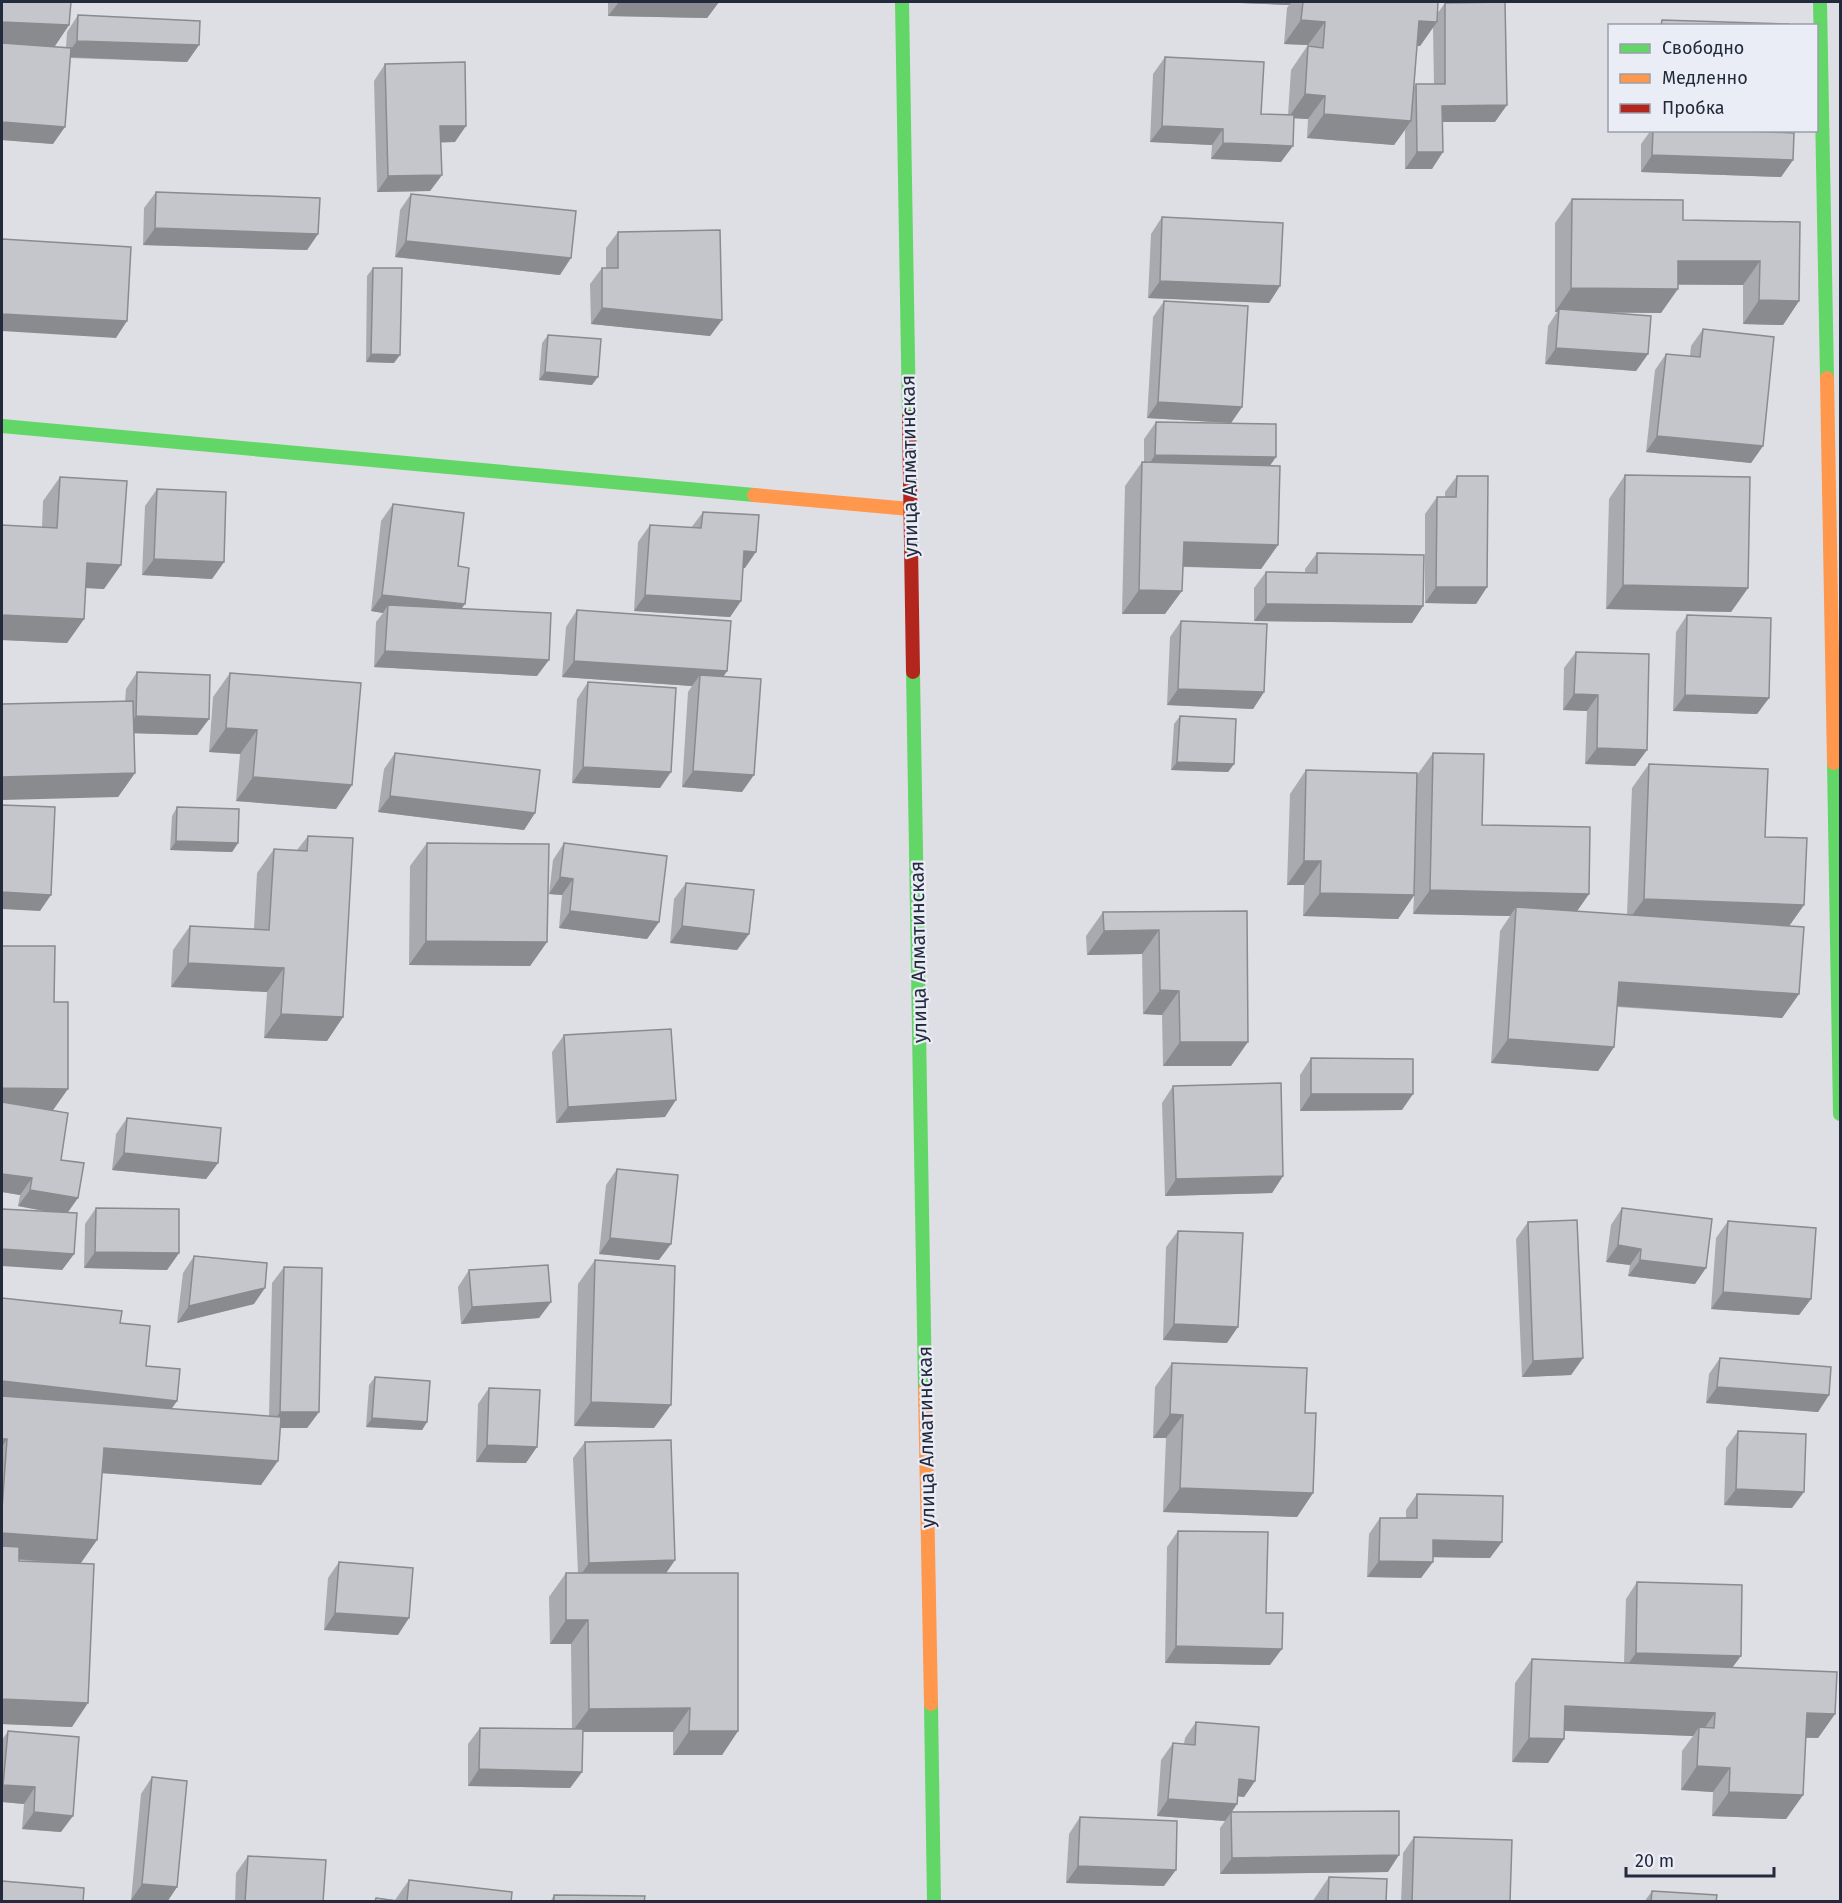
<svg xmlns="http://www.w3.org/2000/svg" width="1842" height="1903" viewBox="0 0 1842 1903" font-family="'Fira Sans',sans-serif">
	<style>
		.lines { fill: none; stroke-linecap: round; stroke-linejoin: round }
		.fast { stroke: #63d668; stroke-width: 14 }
		.slow { stroke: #ff974d; stroke-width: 14 }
		.jam { stroke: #b3261e; stroke-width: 14 }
		.wall { fill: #a9aaaf; fill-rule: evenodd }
		.shaded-wall { fill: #898b8e }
		.building { fill: #c4c6cb; stroke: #898b8e; stroke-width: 1.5 }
		.labels { text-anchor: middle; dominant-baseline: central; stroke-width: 4.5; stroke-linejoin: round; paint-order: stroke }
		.street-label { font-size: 20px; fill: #242a3e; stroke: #eaedf5 }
	</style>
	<rect width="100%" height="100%" fill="#dedfe4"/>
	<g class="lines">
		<path class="fast" d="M902,2l7,415
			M1820,2l7,376
			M2,426l752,69
			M913,672l12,717
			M1834,763l6,351
			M931,1704l3,198"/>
		<path class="slow" d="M1827,378l7,385
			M754,495l156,14
			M925,1389l6,315"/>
		<path class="jam" d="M909,417l4,255"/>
	</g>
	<path class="wall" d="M2,2l67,23 -15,22 12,1 1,-16 11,-17 121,30 -12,17 -117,-4 -17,86 -51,-4z
		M608,2h111l-12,16 -99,-2z
		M1214,2h224l-1,12 8,-11 50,119h-52l-11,47h-27v-39l-11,15 -87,-7 1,-19 -14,-1 -13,44 -70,-3 1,-14 -62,-3 3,-68 12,-17 96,57 27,1 3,-45 17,-25 -24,-1 3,-36 2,-3zM1433,27l1,57h-18l-2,3 3,-41h3z
		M385,64l70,78h-14l1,33 -12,16 -53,1 -3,-111z
		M1651,130h74l68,30 -12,17 -140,-5v-28z
		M156,192l162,42 -11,16 -164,-5 1,-37z
		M411,194l149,81 -165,-18 5,-47z
		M1572,199l111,21 117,2 -1,79 -16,24 -40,-1v-39h-65l-17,28 -58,-1 45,42 -12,17 -91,-7 3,-38 9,-14h-2v-89z
		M1162,217l118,69 -11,17 -121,-5 3,-64z
		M618,232l104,88 -12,16 -119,-12 -1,-40 12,-16h4v-20z
		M373,268l21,95 -28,-1 1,-86z
		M1164,301l78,106 -11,16 -84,-5 6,-101z
		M1703,329l60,117 -12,17 -105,-11 9,-82 11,-16 24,2 1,-10z
		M548,335l44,50 -53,-5 3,-37z
		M1156,422l120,35 -7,9 9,79 -17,24 -78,-2 -18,47h-43l3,-128 17,-24h2v-23z
		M1625,475l123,113 -17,24 -125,-3 3,-110z
		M1457,476l30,111 -11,17 -51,-1v-89l12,-17h8v-5z
		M60,477l44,112 -19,-1 -1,31 -17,24 -65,-3v-115l40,3 1,-27z
		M157,489l67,73 -12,17 -70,-4 3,-69z
		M393,504l65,62 3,43 76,67 -163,-9 2,-45 7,-9 -12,-2 10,-90z
		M703,512l42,56h-2l-2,33 -11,16 -96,-6 4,-69 12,-17 41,3z
		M1317,553l106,53 -11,17 -158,-2v-33l12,-16 39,1v-4z
		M577,610l150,61 -4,6 19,115 -60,-5 6,-95 4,-6 -130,-9 4,-50z
		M1687,615l82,83 -12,16 -84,-3 3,-79z
		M1181,621l83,71 -11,17 -86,-4 3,-68z
		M1576,652l71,98 -12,16 -50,-2 2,-53 -24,-1 1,-42z
		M137,672l72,47 -12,16 -63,-2 1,40 -17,24 8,-108z
		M230,673l122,112 -16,24 -100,-8 4,-47 -31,-2 4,-55z
		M588,682l72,106 -88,-5 5,-84z
		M1180,716l54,48 -6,8 -57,-2 3,-46z
		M395,753l140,60 -11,17 -146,-18 6,-43z
		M1433,753l49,72 107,69 -12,17 50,4 5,-127 17,-24 116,73 39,68 -15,21 10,68 -17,24 -165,-11 -3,40 -16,24 -107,-8 9,-132 10,-15 -97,-2 1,-18 -16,23 -95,-3 1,-31h-17l3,-91 16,-24 111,5z
		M177,807l61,36 -6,9 -62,-2 2,-34z
		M308,836l35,181 -16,24 -63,-3 3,-46 -96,-5 2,-37 17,-24 64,3 3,-56 17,-24 23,1z
		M427,843l120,99 -17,24 -121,-1 1,-99z
		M564,843l95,79 -12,17 -88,-11 3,-33 -13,-1 4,-34z
		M686,883l63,51 -12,16 -67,-7 4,-44z
		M1247,911l-16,155h-68l-1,-51 -19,-1 -1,-60 -55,1 -1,-19 17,-24z
		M2,946l51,164 8,50 13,94 -12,16 -12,-58 -32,-6 2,-11 -18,-3z
		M564,1035l101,82 -109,6 -4,-71z
		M1311,1058l91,52 -102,1v-36z
		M1173,1086l110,90 -11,17 -107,3 -3,-93z
		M127,1118l91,45 -12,16 -94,-9 4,-36z
		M617,1169l42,91 -60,-6 7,-69z
		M96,1208l83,45 -12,17 -83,-2 1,-44z
		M1622,1208l73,76 -67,-8 2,-11 -24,-3 5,-37z
		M1728,1221l83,78 -12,16 -88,-6 5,-71z
		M1528,1222l55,136 -12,17 -49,2 -6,-138z
		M1178,1231l49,112 -64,-3 3,-93z
		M194,1256l60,48 -77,19 6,-50z
		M595,1260l59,168 -80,-2 4,-142z
		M284,1267l35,145 -12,16h-26l-20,57 -159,-12 -5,67 -16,23 -9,164 -70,-3v-426l118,25 26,43 31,35 -6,8 98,7 3,-133zM19,1560l29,2 -29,-1z
		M469,1270l82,32 -12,16 -78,6 -3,-37z
		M1720,1358l109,37 -11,17 -112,-9 3,-29z
		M1172,1363l133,50 8,80 -16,24 -134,-5 3,-74h-13l2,-51z
		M375,1377l52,45 -5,8 -56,-3 3,-42z
		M489,1388l37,75 -50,-1 2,-58z
		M1738,1431l54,77 -68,-3 2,-57z
		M585,1442l90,118 -9,13 72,158 -16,24h-49v-23h-90l-1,40 -12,16 -102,-2v-42l12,-16 92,1 -1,-85h-21l-1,-47 17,-24h12l-5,-115z
		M1417,1494l73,64 -57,-1 -12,21 -54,-1 2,-43 11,-16h26v-8z
		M1178,1531l88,82 4,52 -105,-2 2,-116z
		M339,1562l59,73 -74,-5 4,-52z
		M1637,1582l96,86 102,46 -17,24h-12l-3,57 -17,24 -74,-3 1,-24 -32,-2 1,-39 11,-15 -128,-5 -1,8 -16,24 -36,-1 3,-79 17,-24 92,4 2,-64z
		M1196,1722l59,59 -11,16 -6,-1 -1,8 -5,8 156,60 -168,2v-46l5,-7 -68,-5 4,-56 12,-17 11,1 1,-6z
		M8,1731l53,101 -39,-3 2,-25 -22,-2v-62z
		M152,1777l25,110 -10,15h-22l-14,-2 10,-106z
		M1080,1817l84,69 -98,-3 3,-49z
		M1414,1837l96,65h-109l2,-49z
		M248,1856l75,46h-88l1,-29z
		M1329,1877l57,25h-74z
		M409,1880l102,22h-138l3,-4 19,2z
		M1652,1891l64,11h-72z
		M554,1895l90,7h-94z"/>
	<path class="shaded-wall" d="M619,2h100l-12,16 -99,-2z
		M1214,2h78l-3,3z
		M1301,20l24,2 -17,23 -24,-1z
		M1419,21l18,1 -17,24 -18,-1z
		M2,22l67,3 -16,24 -51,-2z
		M77,41l122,4 -12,17 -122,-5z
		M1305,94l20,2 -17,23 -20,-1z
		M1507,105l-12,17h-64l11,-16z
		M1324,114l87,7 -17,24 -87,-7z
		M2,122l63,5 -12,17 -51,-4z
		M440,126h26l-11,16 -26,1z
		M1162,126l61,3 -11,16 -62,-3z
		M1223,143l70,3 -12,16 -70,-3z
		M1417,152h26l-11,17h-27z
		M1652,155l141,5 -12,17 -140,-5z
		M442,175l-12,16 -53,1 11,-16z
		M155,228l163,6 -11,16 -164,-5z
		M406,241l165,17 -11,17 -165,-18z
		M1678,261h82l-17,24 -82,-1z
		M1160,281l120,5 -11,17 -121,-5z
		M1571,288l107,1 -17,24 -102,-1v-3l-2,3h-2z
		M1759,300l40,1 -16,24 -40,-1z
		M602,308l120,12 -12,16 -119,-12z
		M2,314l125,7 -11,17 -114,-7z
		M1556,348l92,6 -12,17 -91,-7z
		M371,354l29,1 -6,8 -28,-1z
		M545,372l53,5 -6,8 -53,-5z
		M1158,402l84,5 -11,16 -84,-5z
		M1657,436l106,10 -12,17 -105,-11z
		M1155,455l121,2 -12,17 -120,-2z
		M1184,542l94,3 -17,24 -94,-3z
		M744,551l12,1 -11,16h-12z
		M154,559l70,3 -12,17 -70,-4z
		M87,563l34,2 -17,24 -34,-2z
		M1623,585l125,3 -17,24 -125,-3z
		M1436,587h51l-11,17 -51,-1z
		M1139,590l43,1 -17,23h-43z
		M382,595l83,9 -12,16 -65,-15 -5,8 -12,-2z
		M645,595l96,6 -11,16 -96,-6z
		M1266,604l157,2 -11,17 -158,-2z
		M2,615l82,4 -17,24 -65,-3z
		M385,651l164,9 -12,16 -163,-9z
		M574,661l153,10 -11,17 -16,-13 -8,11 -130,-9z
		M1178,689l86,3 -11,17 -86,-4z
		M1574,694l24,1 -11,16 -24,-1z
		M1685,695l84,3 -12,16 -84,-3z
		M136,716l73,3 -12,16 -73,-2z
		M226,728l31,2 -17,24 -31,-2z
		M1597,748l50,2 -12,16 -50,-2z
		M1177,762l57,2 -6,8 -57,-2z
		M583,767l88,5 -11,16 -88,-5z
		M693,771l61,4 -12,17 -60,-5z
		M135,773l-17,24 -116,3v-23z
		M253,777l99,8 -16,24 -100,-8z
		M390,796l145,17 -11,17 -146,-18z
		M176,841l62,2 -6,9 -62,-2z
		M1304,861h17l-17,24h-17z
		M560,877l13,2 -11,16 -13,-1z
		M1430,890l159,4 -17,24 -56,-11 -6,9 -97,-2z
		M2,892l49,3 -11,16 -38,-2z
		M1320,893l94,2 -16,24 -95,-3z
		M1644,899l160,6 -17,24 -160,-7z
		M570,911l89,11 -12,17 -88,-11z
		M682,926l67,8 -12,16 -67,-7z
		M1159,930l-17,24 -55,1 17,-24z
		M426,941l121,1 -17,24 -121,-1z
		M188,963l96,5 -17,24 -96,-5z
		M1619,982l180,12 -17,24 -180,-13z
		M1160,990l19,1 -17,24 -19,-1z
		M281,1014l62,3 -16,24 -63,-3z
		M1508,1039l106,8 -16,24 -107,-8z
		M1180,1042h68l-17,24h-68z
		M2,1088l66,1 -17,24 -49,-1z
		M1311,1094h102l-11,16 -102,1z
		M676,1100l-11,17 -109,6 12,-16z
		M124,1153l94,10 -12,16 -94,-9z
		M2,1174l30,4 -12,17 -18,-3z
		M1283,1176l-11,17 -107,3 11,-17z
		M30,1190l48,8 -12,17 -48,-9z
		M610,1238l61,6 -12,16 -60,-6z
		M1618,1245l23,4 -11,16 -24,-3z
		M2,1249l72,5 -12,16 -60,-4z
		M95,1252l84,1 -12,17 -83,-2z
		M1640,1260l66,8 -11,16 -67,-8z
		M265,1288l-11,16 -77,19 12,-17z
		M1723,1292l88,7 -12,16 -88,-6z
		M551,1302l-12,16 -78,6 11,-17z
		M1174,1324l64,3 -11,16 -64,-3z
		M1583,1358l-12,17 -49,2 11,-16z
		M2,1381l175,20 -17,24 -158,-18z
		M1717,1387l112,8 -11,17 -112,-9z
		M591,1402l80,3 -17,23 -80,-2z
		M280,1412h39l-12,16h-38z
		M1170,1414l13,1 -17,23h-13z
		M372,1418l55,4 -5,8 -56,-3z
		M2,1439h5l-5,8z
		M487,1445l50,2 -11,16 -50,-1z
		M104,1448l174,13 -17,24 -174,-13z
		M1180,1488l133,5 -16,24 -134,-5z
		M1736,1489l68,3 -12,16 -68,-3z
		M2,1533l95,7 -17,24 -78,-6z
		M1433,1540l69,2 -12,16 -69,-1z
		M675,1560l-11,16 -86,3 11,-16z
		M1379,1561l54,1 -12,16 -54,-1z
		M335,1613l74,5 -11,17 -74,-5z
		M566,1620h22l-17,24h-21z
		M1176,1646l106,3 -12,16 -105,-2z
		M1636,1653l105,3 -12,16 -105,-2z
		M2,1699l86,4 -16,24 -70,-3z
		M1565,1706l150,7 -16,23v-9l-6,9 -144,-6z
		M690,1708l-17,24h-101l17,-23z
		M1807,1713l28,1 -17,24 -28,-1z
		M689,1731h49l-16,24h-49z
		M1529,1738l35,1 -16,24 -36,-1z
		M1697,1766l33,2 -17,24 -32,-2z
		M479,1769l103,3 -12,16 -102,-2z
		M1239,1779l16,2 -11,16 -17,-2z
		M3,1785l32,2 -11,17 -22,-2v-14z
		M1729,1792l74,3 -17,24 -74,-3z
		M1168,1799l69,5 -12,17 -68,-5z
		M34,1812l39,4 -12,16 -39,-3z
		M1399,1855l-11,17 -168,2 12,-16z
		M1078,1866l98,4 -12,16 -98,-3z
		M142,1884l35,3 -10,15h-22l-14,-2z"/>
	<path class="building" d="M2,2h69l-2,23 -67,-3z
		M1303,2h135l-1,20 -18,-1 -8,100 -87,-7 1,-18 -20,-2 3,-48 15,2 2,-26 -24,-2z
		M1505,2l2,103 -65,1 1,46h-26l-1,-68h29v-81z
		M78,15l122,6 -1,24 -122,-4z
		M1662,20l127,4v2h-128z
		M2,43l69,5 -6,79 -63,-5z
		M1165,57l99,5 -3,52 33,1 -1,31 -70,-3v-14l-61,-3z
		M465,62l1,64h-26l2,49 -54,1 -3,-112z
		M1653,130h72l69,3 -1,27 -141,-5z
		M156,192l164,6 -2,36 -163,-6z
		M411,194l165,17 -5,47 -165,-17z
		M1572,199l111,1v20l117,2 -1,79 -40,-1 1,-39h-82v28l-107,-1z
		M1162,217l121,6 -3,63 -120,-5z
		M720,230l2,90 -120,-12v-40h16v-36z
		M2,239l129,8 -4,74 -125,-7z
		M373,268h29l-2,87 -29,-1z
		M1164,301l84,5 -6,101 -84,-5z
		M1559,309l92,7 -3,38 -92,-6z
		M1703,329l71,8 -11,109 -106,-10 9,-82 34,3z
		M548,335l53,4 -3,38 -53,-5z
		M1156,422l120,2v33l-121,-2z
		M1142,462l138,4 -2,79 -94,-3 -2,49 -43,-1z
		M1625,475l125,2 -2,111 -125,-3z
		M1457,476h31l-1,111h-51l1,-90h19z
		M60,477l67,4 -6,84 -34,-2 -3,56 -82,-4v-90l55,3z
		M157,489l69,3 -2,70 -70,-3z
		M393,504l71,9 -6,53 11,2 -4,36 -83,-9z
		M703,512l56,3 -3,37 -12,-1 -3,50 -96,-6 5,-70 51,3z
		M1317,553l107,2 -1,51 -157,-2v-32l51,1z
		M388,605l163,8 -2,47 -164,-9z
		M577,610l154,11 -4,50 -153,-10z
		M1687,615l84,3 -2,80 -84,-3z
		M1181,621l86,3 -3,68 -86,-3z
		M1576,652l73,2 -2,96 -50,-2 1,-53 -24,-1z
		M137,672l73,3 -1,44 -73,-3z
		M230,673l131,10 -9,102 -99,-8 4,-47 -31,-2z
		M700,675l61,4 -7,96 -61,-4z
		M588,682l88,6 -5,84 -88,-5z
		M133,701l2,72 -133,4v-73z
		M1180,716l56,3 -2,45 -57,-2z
		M395,753l145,17 -5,43 -145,-17z
		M1433,753l51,1 -2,71 108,2 -1,67 -159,-4z
		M1649,764l119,5 -3,68 42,1 -3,67 -160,-6z
		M1306,770l111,3 -3,122 -94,-2 1,-32h-17z
		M2,805l53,2 -4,88 -49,-3z
		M177,807l62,2 -1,34 -62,-2z
		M308,836l45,2 -10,179 -62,-3 3,-46 -96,-5 2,-37 79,4 5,-81 33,2z
		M427,843l122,1 -2,98 -121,-1z
		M564,843l103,13 -8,66 -89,-11 3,-32 -13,-2z
		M686,883l68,7 -5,44 -67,-8z
		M1516,907l288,20 -5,67 -180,-12 -5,65 -106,-8z
		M1247,911l1,131h-68l-1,-51 -19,-1 -1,-60 -55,1 -1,-19z
		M2,946h53l-1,56h14v87l-66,-1z
		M671,1029l5,71 -108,7 -4,-72z
		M1311,1058l102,1v35h-102z
		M1281,1083l2,93 -107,3 -3,-93z
		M2,1102l66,11 -7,47 23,3 -6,35 -48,-8 2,-12 -30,-4z
		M127,1118l94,10 -3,35 -94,-10z
		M617,1169l61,6 -7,69 -61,-6z
		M96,1208l83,1v44l-84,-1z
		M1622,1208l90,11 -6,49 -66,-8 1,-11 -23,-4z
		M2,1209l75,4 -3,41 -72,-5z
		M1577,1220l6,138 -50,3 -5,-139z
		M1728,1221l88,7 -5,71 -88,-7z
		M1178,1231l65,2 -5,94 -64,-3z
		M194,1256l73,7 -2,25 -76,18z
		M595,1260l80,6 -4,139 -80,-3z
		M548,1265l3,37 -79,5 -3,-37z
		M284,1267l38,1 -3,144h-39z
		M2,1298l120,13 -2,12 30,3 -4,40 34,3 -3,32 -175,-20z
		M1720,1358l111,9 -2,28 -112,-8z
		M1172,1363l135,5 -2,45h11l-3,80 -133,-5 3,-73 -13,-1z
		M375,1377l55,4 -3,41 -55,-4z
		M489,1388l51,2 -3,57 -50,-2z
		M2,1396l279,21 -3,44 -174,-13 -7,92 -95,-7v-24l5,-70h-5z
		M1738,1431l68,3 -2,58 -68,-3z
		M671,1440l4,120 -86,3 -4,-121z
		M1417,1494l86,2 -1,46 -69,-2v22l-54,-1 1,-43h37z
		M1178,1531l90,1 -2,81h17l-1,36 -106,-3z
		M2,1546l17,1v14l75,3 -6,139 -86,-4z
		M339,1562l74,6 -4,50 -74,-5z
		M566,1573h172v158h-49l1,-23 -101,1 -1,-89h-22z
		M1637,1582l105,3 -1,71 -105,-3z
		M1532,1659l305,13 -2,42 -28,-1 -4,82 -74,-3 1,-24 -33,-2 2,-39 15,1 1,-15 -150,-7 -1,33 -35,-1z
		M1196,1722l63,5 -4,54 -16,-2 -2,25 -69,-5 5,-56 22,2z
		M480,1728l103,1 -1,43 -103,-3z
		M8,1731l71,6 -6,79 -39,-4 1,-25 -32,-2z
		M152,1777l35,4 -10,106 -35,-3z
		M1399,1811v44l-167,3 -1,-46z
		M1080,1817l97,4 -1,49 -98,-4z
		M1414,1837l98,3 -2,62h-98z
		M248,1856l78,4 -3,42h-78z
		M1329,1877l58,2 -1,23h-58z
		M409,1880l103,12 -1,10h-104z
		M2,1881l82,7 -1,14h-81z
		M1652,1891l65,4 -1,7h-65z
		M554,1895l91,1 -1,6h-90z
		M376,1898l28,4h-29z"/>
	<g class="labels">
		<g class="street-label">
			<text transform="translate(909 466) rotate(-91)">улица Алматинская</text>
			<text transform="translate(918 952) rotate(-91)">улица Алматинская</text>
			<text transform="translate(926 1437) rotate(-91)">улица Алматинская</text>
		</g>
	</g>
	<rect width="1842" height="1903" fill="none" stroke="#242a3e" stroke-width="6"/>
	<rect x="1608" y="24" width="210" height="108" fill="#eaedf5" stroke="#9b9fac" stroke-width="1.5"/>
	<rect x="1620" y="44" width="30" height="9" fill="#63d668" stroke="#9b9fac" stroke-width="1.5"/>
	<text x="1662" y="54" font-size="18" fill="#242a3e">Свободно</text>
	<rect x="1620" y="74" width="30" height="9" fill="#ff974d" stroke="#9b9fac" stroke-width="1.5"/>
	<text x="1662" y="84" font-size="18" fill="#242a3e">Медленно</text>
	<rect x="1620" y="104" width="30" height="9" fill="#b3261e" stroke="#9b9fac" stroke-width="1.5"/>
	<text x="1662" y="114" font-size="18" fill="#242a3e">Пробка</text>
	<path d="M1626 1867v9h148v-9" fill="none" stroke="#242a3e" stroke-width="3"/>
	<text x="1635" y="1867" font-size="18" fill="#242a3e" stroke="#eaedf5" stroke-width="4.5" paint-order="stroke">20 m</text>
</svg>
